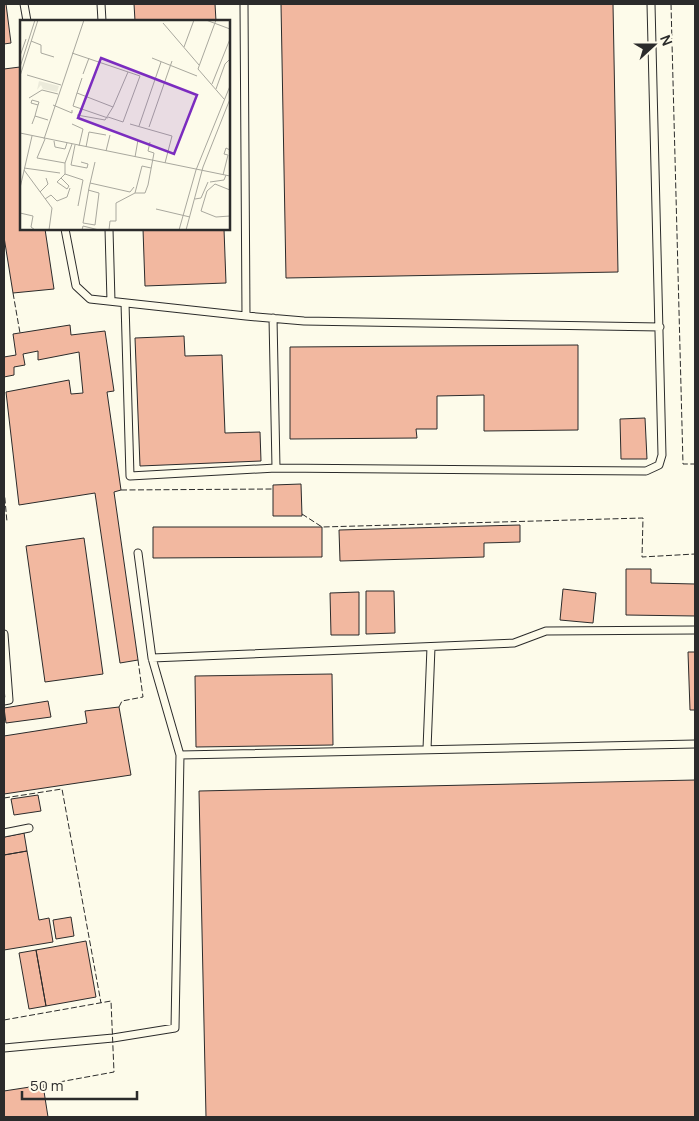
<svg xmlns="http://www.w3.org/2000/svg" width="699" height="1121" viewBox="0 0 699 1121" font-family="Manrope,sans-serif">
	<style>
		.building { fill: #f2b8a0; stroke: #2b2b2b }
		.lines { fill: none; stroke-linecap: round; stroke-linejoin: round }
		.lane-casing { stroke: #2b2b2b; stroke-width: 9 }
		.lane { stroke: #fdfbea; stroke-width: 7 }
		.fence { stroke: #2b2b2b; stroke-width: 1; stroke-dasharray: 6 2.5; stroke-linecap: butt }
		.inset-road { fill: none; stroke: #a9a89e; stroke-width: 1 }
		.view { fill: #7b2cbf; fill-opacity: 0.15; stroke: #7b2cbf; stroke-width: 2.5 }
		.inset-edge { fill: none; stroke: #2b2b2b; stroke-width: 2.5 }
	</style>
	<rect width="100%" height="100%" fill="#fdfbea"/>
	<path class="building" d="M4,4h2l5,39 -7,1z
		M134,4h81l1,17h-81z
		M281,4h332l5,268 -332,6z
		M20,67l1,162h24l9,60 -41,4 -9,-56v-168z
		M143,229h81l2,54 -81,3z
		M70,325l1,10 34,-4 9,60 -7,1 14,98 -7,2 24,168 -18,3 -25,-170 -76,12 -13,-113 63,-12 2,14 12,-1 -4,-41 -41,8v-9l-15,3 2,11 -11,2v8l-10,2v-20l12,-2 -3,-21z
		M184,336l1,20 37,-1 3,78 35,-1 1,29 -121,5 -5,-128z
		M578,345v85l-94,1v-36l-47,1v33h-21l1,9 -127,1v-92z
		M645,418l2,41h-26l-1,-40z
		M301,484l1,32h-29v-31z
		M520,525v17l-36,1v14l-144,4 -1,-31z
		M153,527h169v30l-169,1z
		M84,538l19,136 -58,8 -19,-136z
		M626,569h25v14l44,1v32l-69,-1z
		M563,589l33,4 -3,30 -33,-3z
		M366,591h28l1,42 -29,1z
		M359,592v43h-28l-1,-42z
		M688,652h7v58h-5z
		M332,674l1,71 -137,2 -1,-71z
		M48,701l3,16 -45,6 -2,-15z
		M119,707l12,68 -127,19v-58l83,-13 -2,-12z
		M695,780v337h-489l-7,-326z
		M38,795l3,16 -27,4 -3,-16z
		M24,833l3,18 -23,4v-18z
		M27,851l12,69 10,-2 4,24 -49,8v-95z
		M71,917l3,19 -18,3 -3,-19z
		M86,941l10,56 -50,9 -10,-56z
		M36,950l10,56 -17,3 -10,-56z
		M43,1085l5,32h-44v-26z"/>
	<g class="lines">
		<g class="lane-casing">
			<path id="lane" d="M24,4l3,17
				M101,4l1,17
				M244,4l2,312 58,5 356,6
				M65,229l11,57 14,13 156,17
				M109,229l2,72
				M125,303l5,173 146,-8 370,3 13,-6 3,-10 -11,-451
				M273,318l3,150
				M4,634l5,66 -5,1
				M152,658l362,-15 32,-12 149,-1
				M427,749l4,-102
				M180,755l515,-11
				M4,833l25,-5
				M4,1048l109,-10 62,-10 5,-273 -28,-97 -14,-105"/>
		</g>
		<use href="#lane" class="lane"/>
		<path class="fence" d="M671,4l12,460h12
			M13,293l7,40
			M4,489l3,33
			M121,490l152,-1
			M302,514l20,13 321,-9 -1,39 53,-3
			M119,707l3,-6 21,-4 -5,-37
			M4,798l58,-9 39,214
			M4,1020l107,-19 3,71 -71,13"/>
	</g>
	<g transform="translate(20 20)">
		<rect width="210" height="210" fill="#fdfbea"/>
		<path d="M15,60l24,6 -2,6 -14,-3 -2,-4 -4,5 2,-9z" fill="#ecebdb"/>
		<path class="inset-road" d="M186,0l24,9M196,0l-18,49 26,30M143,3l36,42M11,21l10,4v8l13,4M164,27l10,-27M52,33l68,23 -17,46 -15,-5M0,36l6,-17M132,38l45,18M0,47l15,-47M63,54l6,-16M7,55l34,10M0,56l18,-56M62,58l-5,15 36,14 15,-35M192,64l18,-45M196,69l9,-25 5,-5M57,73l-4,13 35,12M9,78l13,-8 16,4M33,85l19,8v-3M57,95l28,5 8,-13M15,96l1,-4 2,-7 1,-3 -7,-2 -1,3 7,2M12,104l3,-8 13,4M52,104l11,5 -4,17M110,104l42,12 -7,27M119,106l22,-64M129,107l23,-66M0,113l210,43M108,117l10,3 -3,17M24,119l40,-119M25,119l-8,19 28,5 7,-19M34,121l1,6 10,2 2,-6M130,122l-2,9 6,2 -6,32 -3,8h-10l7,-27 9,2M55,125l-4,20 16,3 1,-4 -7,-2M66,127l3,-15 17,3M86,131l4,-16M4,148l36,5M4,150l28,38 -3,22M45,154l18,6 -5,26M203,155l5,-20 -4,-1 2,-6 4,2M41,158l8,8 -2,3 -10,-7 8,-8v-11M190,162l14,-2 2,-5M70,163l40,9 4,-5M0,168l12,-52M68,170l11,3 -4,32 -12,-2 6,-35 6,-26M210,170l-15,-6 -8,7 -6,20 15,6 14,-1M20,172l8,-8 -2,-6M25,179l6,-4 6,6 10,-4 3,-9M175,179l6,-1 7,-16M136,189l34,8M0,193l13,3 -2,11 4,3M62,210l1,-4 16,4M89,210l1,-9h6v-18l19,-10M159,210l17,-60 34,-84M166,210l17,-63 27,-68"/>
		<path class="view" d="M81,38l96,37 -23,59 -96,-36z"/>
		<rect width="210" height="210" class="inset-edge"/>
	</g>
	<rect width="699" height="1121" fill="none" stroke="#2b2b2b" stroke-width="10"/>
	<g transform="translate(654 45) rotate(69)" stroke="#fdfbea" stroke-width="4" paint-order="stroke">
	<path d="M0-4L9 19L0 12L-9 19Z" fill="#2b2b2b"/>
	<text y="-8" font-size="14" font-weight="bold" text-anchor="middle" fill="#2b2b2b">N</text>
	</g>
	<path d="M22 1091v8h115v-8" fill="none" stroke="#2b2b2b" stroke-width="2.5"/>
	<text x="30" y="1091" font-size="15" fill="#2b2b2b" stroke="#fdfbea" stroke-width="4" paint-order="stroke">50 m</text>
</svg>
